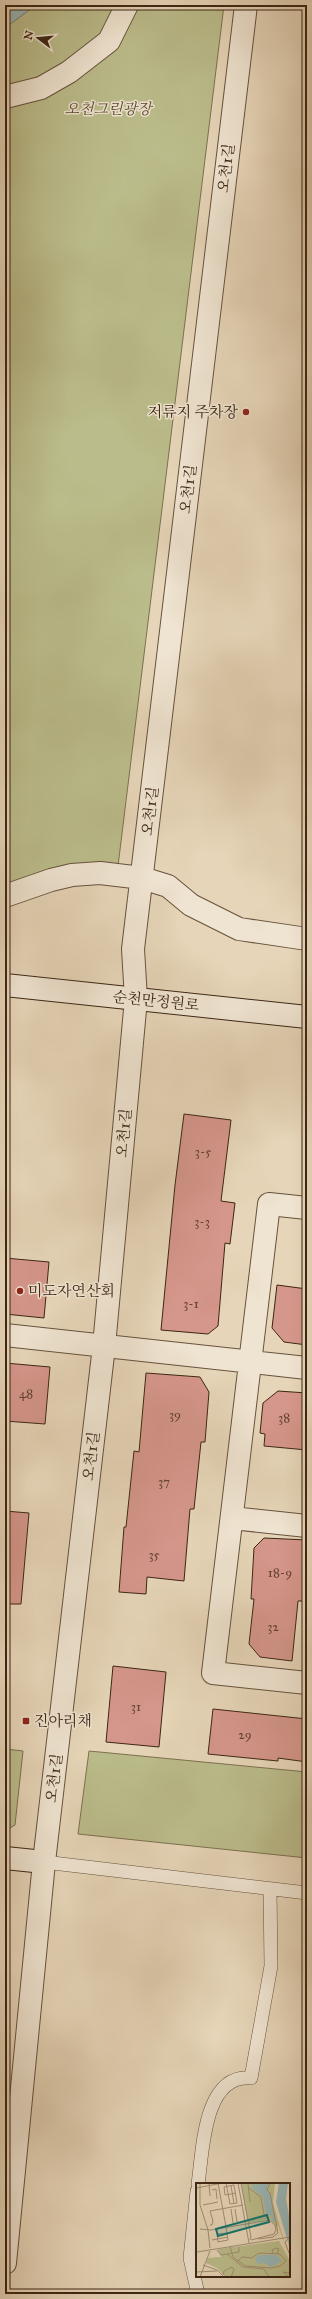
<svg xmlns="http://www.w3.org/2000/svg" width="312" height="2299" viewBox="0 0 312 2299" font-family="'IM FELL Great Primer','Noto Serif KR',serif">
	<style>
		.green { fill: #bbbc8b; stroke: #7c7150 }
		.water { fill: #99b7b7; stroke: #747d76 }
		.building { fill: #d5968b; stroke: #3d2614 }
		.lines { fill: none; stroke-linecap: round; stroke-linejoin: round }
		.lane-casing { stroke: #67523d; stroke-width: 14 }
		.street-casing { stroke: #67523d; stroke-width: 24 }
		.secondary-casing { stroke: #3d2614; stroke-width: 24 }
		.lane { stroke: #efe4d1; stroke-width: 13 }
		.street { stroke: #efe4d1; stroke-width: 22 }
		.secondary { stroke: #efe4d1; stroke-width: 22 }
		.poi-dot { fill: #8f2418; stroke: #efe4d1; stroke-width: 1.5 }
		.labels { text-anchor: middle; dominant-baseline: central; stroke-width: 3; stroke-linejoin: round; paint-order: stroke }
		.number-label { font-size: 13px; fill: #634232 }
		.park-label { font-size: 15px; font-style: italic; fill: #5c4c32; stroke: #efe4d1 }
		.street-label { font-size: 15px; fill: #3d2614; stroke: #efe4d1 }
		.poi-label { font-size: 15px; fill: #3d2614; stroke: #efe4d1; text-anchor: start }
		.inset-river { fill: none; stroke: #99b7b7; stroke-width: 2 }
		.inset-road { fill: none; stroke: #a28f76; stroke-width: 1 }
		.view { fill: #0f766e; fill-opacity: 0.15; stroke: #0f766e; stroke-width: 2 }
		.inset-edge { fill: none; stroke: #3d2614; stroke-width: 2 }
	</style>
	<rect width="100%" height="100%" fill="#e6d5b8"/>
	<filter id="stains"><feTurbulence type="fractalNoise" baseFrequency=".005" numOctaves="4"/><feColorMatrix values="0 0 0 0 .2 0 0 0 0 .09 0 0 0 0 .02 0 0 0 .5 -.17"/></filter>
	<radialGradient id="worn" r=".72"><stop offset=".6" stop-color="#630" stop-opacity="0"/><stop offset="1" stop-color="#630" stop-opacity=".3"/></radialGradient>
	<path class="green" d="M5,5h219l-106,861 -113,23z
		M5,1749l18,2 -8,74 -10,6z
		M89,1751l218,21v86l-229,-24z"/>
	<path class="water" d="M5,5h31l-31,23z"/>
	<path class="building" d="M184,1114l47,6 -10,81 14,2 -5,41 -5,-1 -7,83 -10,8 -47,-4 14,-145z
		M5,1258l44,4 -5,56 -39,-4z
		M277,1285l30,4v56l-23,-3 -12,-14z
		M5,1363l45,4 -5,57 -40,-3z
		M146,1373l54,4 9,15 -4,50h-4l-7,67h-4l-6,72 -37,-4 -1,17 -27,-2 5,-65h2l8,-76 5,1z
		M278,1391l29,2v57l-43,-4 1,-12 -5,-1 3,-30z
		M5,1511l24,2 -8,91h-16z
		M264,1538l43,2v61h-9l-6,60 -32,-4 -11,-13 5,-45h-3l3,-51z
		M113,1666l53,6 -7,75 -53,-5z
		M213,1709l94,10v43l-29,-4v3l-70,-7z"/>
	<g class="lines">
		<g class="lane-casing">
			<path id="lane" d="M44,1862l263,31
				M198,2184c5,-33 5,-110 53,-106l20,-112 -1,-77
				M197,2191l-7,67 8,36"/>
		</g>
		<g class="street-casing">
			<path id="street" d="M5,97l36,-9 28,-16 40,-31 18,-36
				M5,896l46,-16 21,-5 28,-2 42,5 26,8 23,19 48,24 68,10
				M307,1208l-38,-4 -56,469 94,10
				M5,1335l302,33
				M232,1518l75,8
				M5,2263l39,-401 60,-516 32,-347 -3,-50 113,-944"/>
		</g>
		<g class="secondary-casing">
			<path id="secondary" d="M5,985l302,32
				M5,1858l39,4"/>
		</g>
		<use href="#lane" class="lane"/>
		<use href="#street" class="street"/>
		<use href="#secondary" class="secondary"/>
	</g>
	<g class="poi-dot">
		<circle cx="246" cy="412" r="4"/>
		<circle cx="20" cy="1291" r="4"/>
		<rect x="22" y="1717" width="8" height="8" rx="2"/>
	</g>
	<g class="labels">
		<g class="number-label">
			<text x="203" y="1152">3-5</text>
			<text x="202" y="1222">3-3</text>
			<text x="191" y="1304">3-1</text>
			<text x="26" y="1394">48</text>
			<text x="175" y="1415">39</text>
			<text x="284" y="1418">38</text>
			<text x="164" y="1482">37</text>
			<text x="154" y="1555">35</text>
			<text x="280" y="1573">18-9</text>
			<text x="273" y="1627">32</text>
			<text x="136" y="1707">31</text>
			<text x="245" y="1735">29</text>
		</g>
		<g class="park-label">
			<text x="108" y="109">오천그린광장</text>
		</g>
		<g class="street-label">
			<text transform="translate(226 168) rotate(-83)">오천1길</text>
			<text transform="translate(188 489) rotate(-83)">오천1길</text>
			<text transform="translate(150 811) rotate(-83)">오천1길</text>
			<text transform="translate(156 1001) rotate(6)">순천만정원로</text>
			<text transform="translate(124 1133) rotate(-85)">오천1길</text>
			<text transform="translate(91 1456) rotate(-83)">오천1길</text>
			<text transform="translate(54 1778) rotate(-83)">오천1길</text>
		</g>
		<g class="poi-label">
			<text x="238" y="412" text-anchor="end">저류지 주차장</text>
			<text x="28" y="1291">미도자연산회</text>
			<text x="34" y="1721">진아리채</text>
		</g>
	</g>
	<g transform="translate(196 2183)">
		<rect width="94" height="94" fill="#e6d5b8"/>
		<path d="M45,0h34l-2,20 14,48 -9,-26 -1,2 -7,-8 -22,4zM83,58l11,20v16h-65l-8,-9 -11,-5 2,-5 13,-1 -3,-8z" fill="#bbbc8b"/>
		<path d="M55,0l5,3 3,-3h9l-1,8 3,2 5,28 -3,1 -1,-6 -5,-1 -3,-18 -10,-8zM83,0h9l-2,16 4,22v28l-14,-47zM63,72h17l6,6 -11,6 -7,-4 -5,1 -1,-3v4l-3,-6z" fill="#99b7b7"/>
		<path class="inset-river" d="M89,0l-2,17 7,30"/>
		<path class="inset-road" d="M4,0v22l8,25 2,18M13,0l1,13M22,0l8,44 2,13 -10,2 -1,-8 10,-1M30,0l4,21M42,0l11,60M45,0l10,54 -1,3M52,1l2,18M35,3l3,17M0,5l27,-5M53,5l12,9 3,18 11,10 1,5 -2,4 -23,6M16,7l4,-1 1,10M34,21l7,-1 -3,-18 -10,2 1,8 11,-2M7,22l15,-3M35,26l2,14M39,26l2,13M14,42h2l1,-4 -3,-10 33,-6M4,46l11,1 59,-10M62,56l15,-2 5,-4 -8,-40 -3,-3 3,-7M16,57l16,-3M0,59v24M34,63l3,11 1,1 10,7 2,1 25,2 9,-2 6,-5 -6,-7 -21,-1 -7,5 -10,-1 -4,4M21,67l4,5 18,-3v-5M1,69l93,-15M93,70l-4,-11 5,-5M31,71l16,13 21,2 5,8M77,71l-1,-4 4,-2 3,1 -2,5M7,82l14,5 7,7M0,89l21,-1M27,92l1,-4 8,-4 2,3 -3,7M4,94l10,-26M93,94l-6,-5 7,1"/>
		<path class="view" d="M71,32l2,7 -51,14 -2,-7z"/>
		<rect width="94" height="94" class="inset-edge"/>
	</g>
	<rect width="312" height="2299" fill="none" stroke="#e6d5b8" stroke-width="20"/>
	<rect x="6" y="6" width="300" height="2287" fill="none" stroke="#3d2614" stroke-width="2"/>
	<rect x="10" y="10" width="292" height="2279" fill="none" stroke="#3d2614"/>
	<g transform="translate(38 38) rotate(286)" stroke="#efe4d1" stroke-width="3" paint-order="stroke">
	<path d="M0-3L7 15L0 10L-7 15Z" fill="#3d2614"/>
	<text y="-6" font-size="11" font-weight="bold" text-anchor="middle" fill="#3d2614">N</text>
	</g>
	<rect width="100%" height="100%" filter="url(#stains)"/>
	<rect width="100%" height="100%" fill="url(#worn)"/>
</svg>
